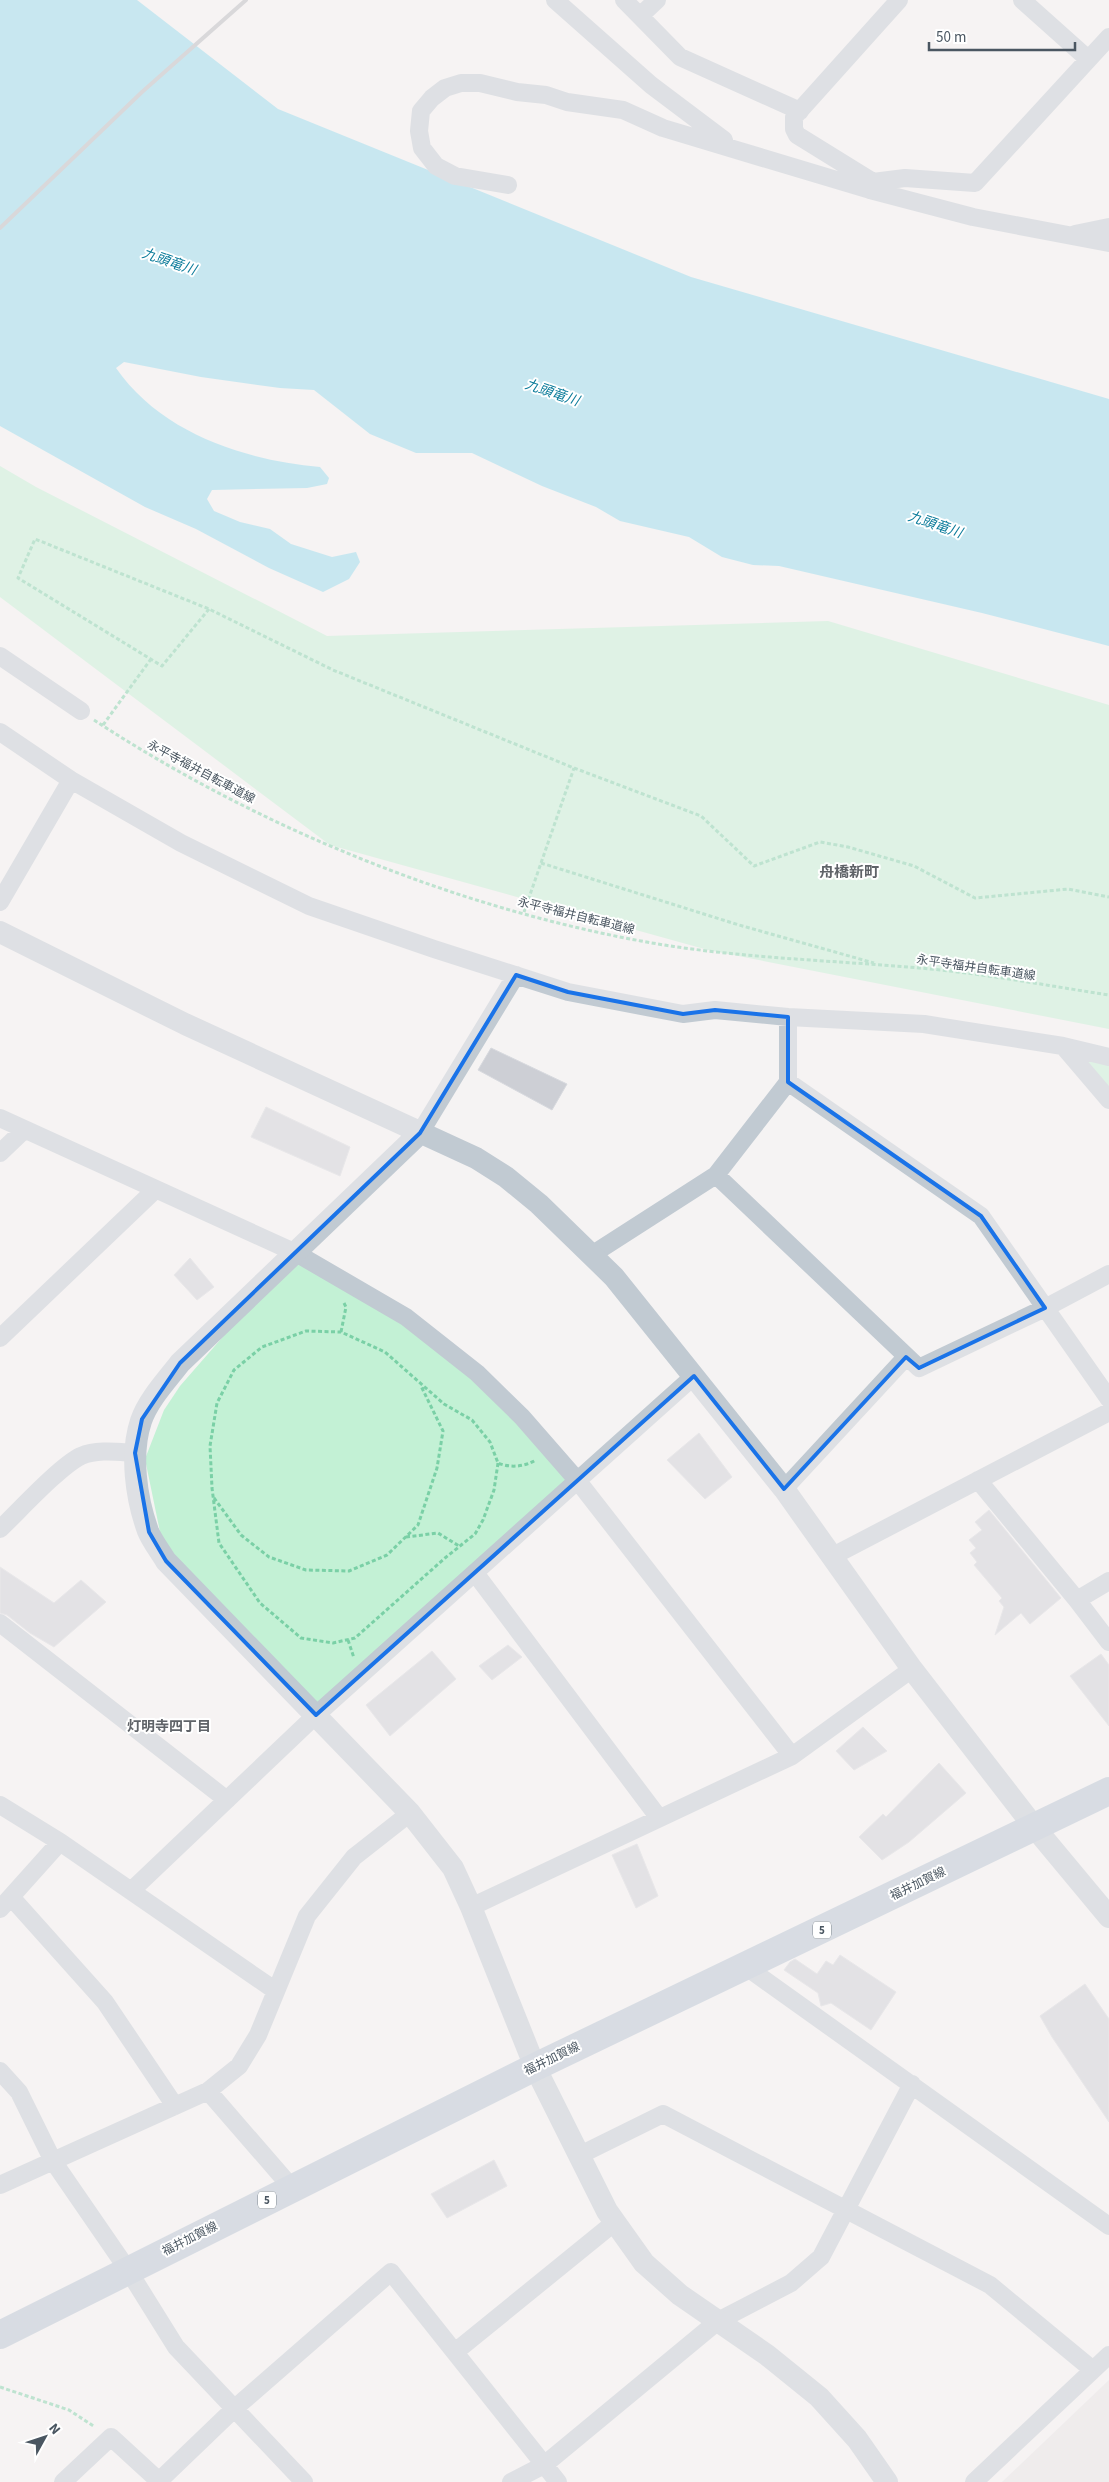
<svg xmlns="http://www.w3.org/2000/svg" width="1109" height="2482" viewBox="0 0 1109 2482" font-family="'Source Sans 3','Noto Sans JP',sans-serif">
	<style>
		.education { fill: #e6e4e5 }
		.green { fill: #c3f1d5 }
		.water { fill: #90daee }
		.building { fill: #cdcfd5; stroke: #d7d9de }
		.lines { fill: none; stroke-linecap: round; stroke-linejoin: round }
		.path { stroke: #7ad0a6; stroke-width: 3; stroke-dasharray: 4 2.5; stroke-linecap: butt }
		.minor { stroke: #c1cad2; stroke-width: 18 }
		.tertiary { stroke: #c1cad2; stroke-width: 22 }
		.primary { stroke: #b3c2d1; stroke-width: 28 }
		.rail { stroke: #b5b8bd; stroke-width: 4 }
		.marked { fill: none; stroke: #1a73e8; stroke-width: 4; stroke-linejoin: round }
		.labels { text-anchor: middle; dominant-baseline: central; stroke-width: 4; stroke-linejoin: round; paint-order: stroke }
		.shield { fill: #fff; stroke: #808990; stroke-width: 1 }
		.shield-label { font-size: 11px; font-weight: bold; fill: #4a5661 }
		.street-label { font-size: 12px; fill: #4a5661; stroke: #fff }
		.water-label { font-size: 14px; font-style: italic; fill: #0c7c9b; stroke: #fff }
		.neighbourhood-label { font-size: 14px; font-weight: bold; fill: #5f6368; stroke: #fff }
		.quarter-label { font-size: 15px; font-weight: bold; fill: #5f6368; stroke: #fff }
	</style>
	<rect width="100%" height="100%" fill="#f5f3f3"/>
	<path class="education" d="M1109,2380v102h-107z"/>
	<path class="green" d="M0,466l36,21 291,149 501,-15 281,84v324l-401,-79 -378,-105 -330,-248z
		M1074,1049l35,9v34z
		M296,1253l110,64 171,163 -256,231 -155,-150 -21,-102 19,-49 16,-24z"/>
	<path class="water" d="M0,0h137l141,109 413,168 418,122v247l-127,-33 -203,-47 -26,-1 -31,-8 -33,-20 -69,-16 -24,-14 -54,-21 -70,-33h-56l-46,-19 -56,-44 -34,-2 -79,-11 -77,-15 -8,6c45,65 128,92 204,99l9,11 -2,6 -20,4 -95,2 -5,9 7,12 26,11 30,7 21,15 41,13 24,-5 4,10 -11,17 -26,13 -54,-24 -73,-39 -51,-22 -145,-81z"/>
	<path class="building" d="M491,1048l76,36 -15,26 -74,-40z
		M266,1107l84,40 -10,29 -89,-39z
		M190,1258l24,29 -17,13 -23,-25z
		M699,1433l33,44 -27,22 -38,-39z
		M989,1510l72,88 -31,26 -9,-11 -26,22 9,-28 -5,-6 3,-3 -28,-33 3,-3 -7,-9 6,-5 -7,-8 13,-10 -7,-8z
		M0,1567l54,36 27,-23 25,22 -52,45 -24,-14 -23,-18 -7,-2z
		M508,1645l14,12 -30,23 -13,-14z
		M432,1651l24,28 -66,57 -24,-31z
		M1101,1654l8,11v61l-39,-50z
		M863,1727l24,24 -33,19 -18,-19z
		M939,1763l27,30 -57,49 -27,18 -23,-23 24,-23 3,3z
		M637,1844l21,52 -22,12 -24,-53z
		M840,1955l56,37 -25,38 -40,-27 -10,3 -3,-13 -34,-23 6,-8 5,-3 22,15 9,-13 7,4z
		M1085,1984l24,35v103l-57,-85 -12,-21z
		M494,2160l13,26 -60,32 -16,-24z"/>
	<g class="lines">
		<path class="path" d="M209,609l-47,57 -144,-88 17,-39 174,70 124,61 241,98 127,48 53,50 66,-24 28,5 66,19 61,32 93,-9 41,8
			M94,720c162,106 357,186 547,221 102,19 207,19 309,30 53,6 106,16 159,24
			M103,725l48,-66
			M541,863l198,62 135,38
			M524,912l50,-144
			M341,1332l5,-25 -2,-4
			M498,1463l-4,27 -11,30 -8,14 -30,24 -90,80 -22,5 -32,-5 -41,-35 -41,-60 -7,-55 -2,-42 7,-43 17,-33 28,-23 44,-16 35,1 44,20 59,52 28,16 18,22 8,21c12,5 26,4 38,-3
			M214,1498l27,37 28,22 37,13 43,1 38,-16 31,-30 19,-57 6,-37 -22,-45
			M406,1537l32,-4 21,13
			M348,1640l6,18
			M0,2387l69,23 26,17"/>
		<path class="minor" d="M555,0l96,85 73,55
			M624,0l56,57 120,54
			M1022,0l66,59
			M640,16l17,-16
			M873,182l32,-4 70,5 134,-146
			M508,185l-53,-9 -19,-10 -14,-18 -3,-17 2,-20 11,-13 13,-10 16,-5h19l37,9 29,3 21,7 56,8 40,18 207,62 103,27 136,26
			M870,190l3,-8 -76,-47 -3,-6v-12l105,-117
			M1075,234l34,-7
			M0,656l81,55
			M0,732l71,48 110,63 128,63 125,43 134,43 115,22 32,-4 73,7 136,7 139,22 46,11
			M0,902l71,-122
			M1063,1046l46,54
			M788,1082l193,134 128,183
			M0,1118l296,135 110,64 71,56 45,44 55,63 215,276
			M420,1133l96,-158
			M0,1153l24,-23
			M716,1175l203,193 126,-60 64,-34
			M593,1254l123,-79 72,-93v-65
			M0,1338l156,-149
			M978,1480l99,120 32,42
			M784,1489l122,-132
			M0,1529c19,-18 60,-63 81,-73 16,-7 37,-4 54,-3
			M831,1557l278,-145
			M475,1573l184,245
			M1077,1600l32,-19
			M0,1623l227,177
			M0,1805l60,37 216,149
			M131,1891l185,-176 378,-339
			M11,1897l94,105 70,104
			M471,1907l321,-151 120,-87
			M0,1909l60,-67
			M745,1966l364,260
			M0,2071l19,21 34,69 75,109 48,77 128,135
			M208,2091l84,97
			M580,2155l83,-41 327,171 103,85
			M0,2185l208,-94 31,-25 19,-31 49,-119 47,-59 56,-44
			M455,2352l160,-130
			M159,2481l76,-73 156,-136 167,210
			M63,2482l48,-45 49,45
			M511,2482l33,-17 174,-144 73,-38 30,-26 91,-173
			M974,2482l135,-127"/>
		<path class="tertiary" d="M0,932l185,92 291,134 30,19 33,27 75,73 170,212 128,180 123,159 74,89
			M420,1133l-240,230c-13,17 -32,37 -39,58 -11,33 -5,77 7,110 4,10 12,20 18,30l244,252 43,55 18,39 64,160 72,144 37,52 36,32 87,60 52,42 38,42 30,43"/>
		<path class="primary" d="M0,2335l535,-268 574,-276"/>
		<path class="rail" d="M0,228l142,-136 104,-92"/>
	</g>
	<path d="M0 0H1109V2482H0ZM516,975l52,17 115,22 32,-4 73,7v65l193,134 64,92 -126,60 -13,-11 -122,132 -90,-113 -378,339 -150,-154 -17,-29 -14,-79 7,-34 38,-56 240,-230z" fill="#f5f3f3" fill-opacity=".55" fill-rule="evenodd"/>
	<path class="marked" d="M516,975l52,17 115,22 32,-4 73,7v65l193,134 64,92 -126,60 -13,-11 -122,132 -90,-113 -378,339 -150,-154 -17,-29 -14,-79 7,-34 38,-56 240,-230z"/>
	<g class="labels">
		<g class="shield">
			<rect x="813" y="1921.5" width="18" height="17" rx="4"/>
			<rect x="258" y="2191.5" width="18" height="17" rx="4"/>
		</g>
		<g class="shield-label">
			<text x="822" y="1930">5</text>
			<text x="267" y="2200">5</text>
		</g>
		<g class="street-label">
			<text transform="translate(201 772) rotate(28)">永平寺福井自転車道線</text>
			<text transform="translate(576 916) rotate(14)">永平寺福井自転車道線</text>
			<text transform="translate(976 968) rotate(8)">永平寺福井自転車道線</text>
			<text transform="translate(918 1884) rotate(-26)">福井加賀線</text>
			<text transform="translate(552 2059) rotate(-26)">福井加賀線</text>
			<text transform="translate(190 2239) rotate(-27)">福井加賀線</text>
		</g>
		<g class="water-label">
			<text transform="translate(169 262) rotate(19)">九頭竜川</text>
			<text transform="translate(552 393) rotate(19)">九頭竜川</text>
			<text transform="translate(935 525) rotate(19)">九頭竜川</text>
		</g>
		<g class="neighbourhood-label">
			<text x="169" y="1727">灯明寺四丁目</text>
		</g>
		<g class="quarter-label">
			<text x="849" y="872">舟橋新町</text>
		</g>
	</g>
	<g transform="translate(45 2437) rotate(50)" stroke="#ffffff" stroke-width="4" paint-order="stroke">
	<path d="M0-4L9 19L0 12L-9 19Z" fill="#4a5661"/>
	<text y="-8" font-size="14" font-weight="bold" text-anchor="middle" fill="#4a5661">N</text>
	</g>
	<path d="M929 42v8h146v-8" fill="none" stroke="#4a5661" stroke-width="2.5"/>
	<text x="936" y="42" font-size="15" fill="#4a5661" stroke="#ffffff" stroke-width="4" paint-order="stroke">50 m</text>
</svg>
